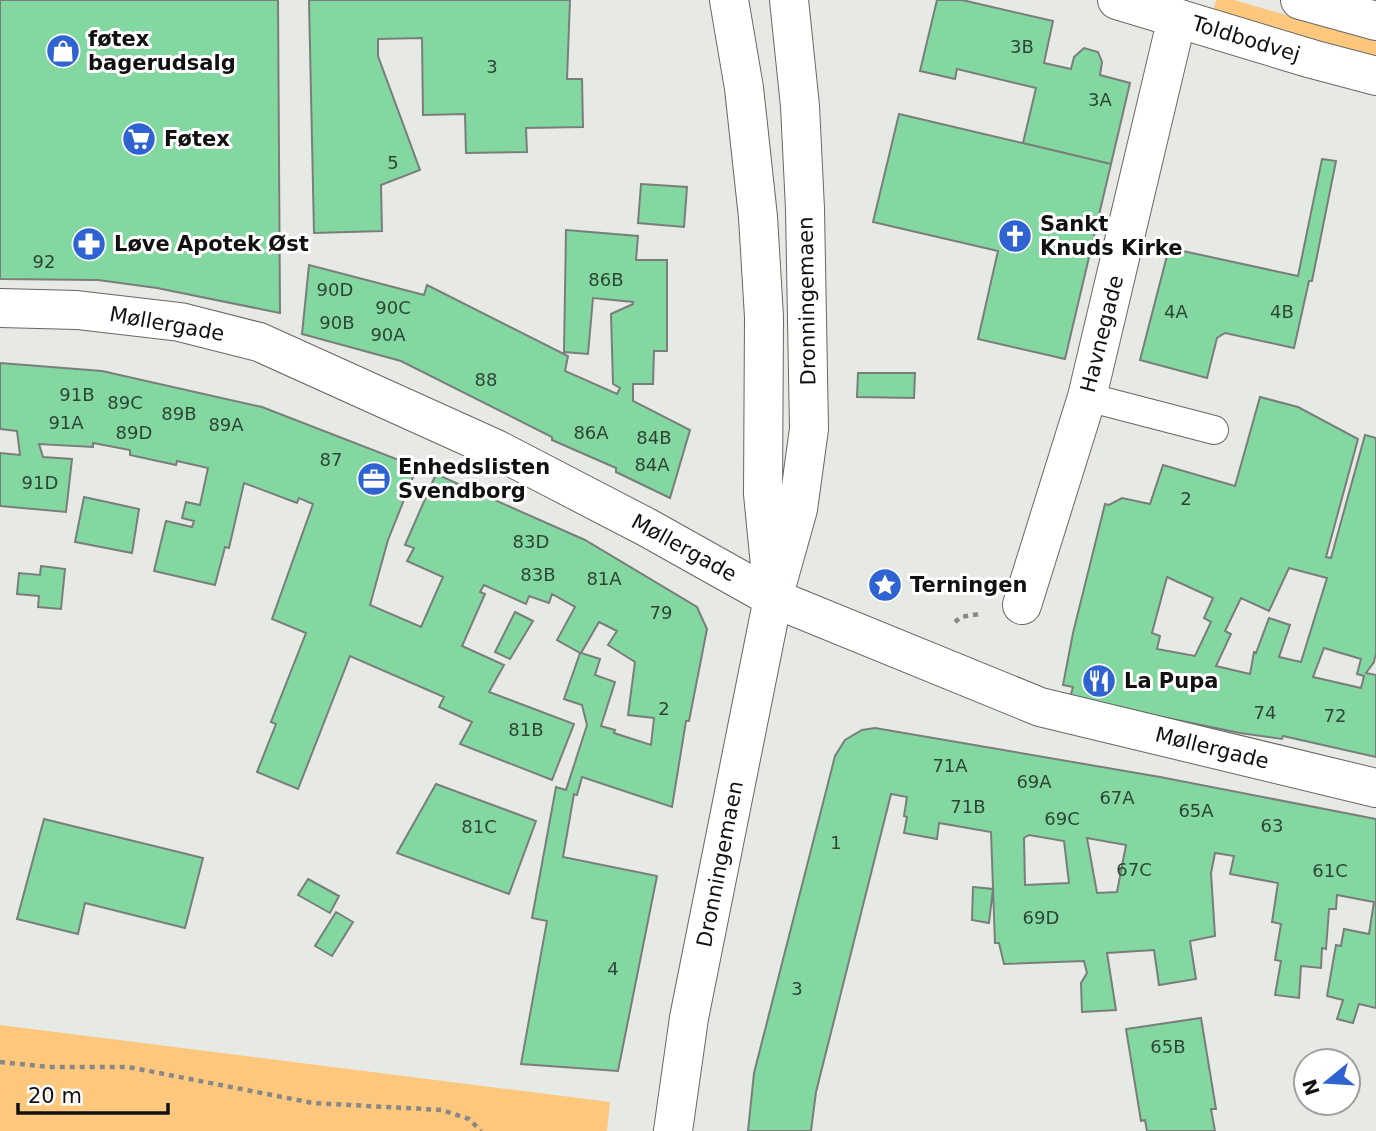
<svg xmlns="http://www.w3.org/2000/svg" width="1376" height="1131" viewBox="0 0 1376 1131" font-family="'DejaVu Sans',sans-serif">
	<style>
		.green { fill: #fdc87e }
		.building { fill: #83d8a2; stroke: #7a7e7b; stroke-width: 2; fill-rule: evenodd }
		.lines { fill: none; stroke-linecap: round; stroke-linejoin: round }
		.service-casing { stroke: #666864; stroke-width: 30 }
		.pedestrian-casing { stroke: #666864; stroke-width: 40 }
		.minor-casing { stroke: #666864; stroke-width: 40 }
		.tertiary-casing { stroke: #666864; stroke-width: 40 }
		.path { stroke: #888986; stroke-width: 4.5; stroke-dasharray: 5 5; stroke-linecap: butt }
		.service { stroke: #fff; stroke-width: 28 }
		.pedestrian { stroke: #fff; stroke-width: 38 }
		.minor { stroke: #fff; stroke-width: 38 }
		.tertiary { stroke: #fff; stroke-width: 38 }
		.labels { text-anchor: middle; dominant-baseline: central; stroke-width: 6; stroke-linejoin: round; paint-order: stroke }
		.number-label { font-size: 18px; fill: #2e4434 }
		.poi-label { font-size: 21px; font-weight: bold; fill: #111210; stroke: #fff; text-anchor: start }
		.street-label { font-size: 21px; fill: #111210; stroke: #fff }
	</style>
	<rect width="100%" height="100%" fill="#e7e9e5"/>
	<path class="green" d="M1216,0h18l142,41v18l-163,-47z
		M0,1025l610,77 -3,29h-607z"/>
	<path class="building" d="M0,0h278l2,313 -123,-25 -59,-8 -98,-1z
		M309,0h261l-3,79h15l1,48 -57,1 1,24 -61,1 -1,-39 -42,1 -1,-77 -44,1v17l42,114 -39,15 1,46 -68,2z
		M937,0h25l91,21 -9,42 27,6 3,-12 10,-9 14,4 4,10 -2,13 30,8 -19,81 -88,-21 13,-55 -79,-19 -2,10 -35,-8z
		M899,114l212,50 -46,195 -87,-20 20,-88 -125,-29z
		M1322,159l14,2 -24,120h-3l-15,67 -69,-15 -8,5 -10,40 -67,-18 29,-112 129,28z
		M641,184l46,3 -3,40 -46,-4z
		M566,230l72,6 -2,24h31v91h-13l-1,33h-20v17l57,29 -20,68 -54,-26v-4l-64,-28v-3l-151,-76 -99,-27 7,-69 115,30 3,-10 141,71 -3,15 52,23 3,-6 -7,-4 -2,-70 22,-10v-2l-40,-4 -5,56 -24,-2z
		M0,363l102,8 160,36 155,60 -29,73 -18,65 51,22 22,-50 -36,-16 7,-13 -9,-3 31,-71 149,66 112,67 10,22 -18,92h-3l-14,86 -90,-30 -5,18 -3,-1 -11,63 94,19 -39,195 -97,-7 26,-143 -15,-3 24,-131 10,3 21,-65 -5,-20 -18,-6 16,-46 -23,-13 18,-33 -23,-13 -3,9 -20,-7 -3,8 -42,-19 -4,7 5,2 -23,52 42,19 -15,27 85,32 -22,56 -92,-36 12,-22 -33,-15 5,-10 -94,-41 -52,133 -41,-17 19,-48 -5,-2 35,-89 -34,-14 41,-115 -14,-6 -2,5 -53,-20 -15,65 -4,-1 -10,38 -61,-14 12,-50 26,6 2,-6 -12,-3 4,-16 14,3 8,-37 -31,-7 -1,4 -46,-10v-5l-37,-7v4l-54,-3 4,13 29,2 -6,53 -66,-6v-53l20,2 -3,-24 -17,-2zM599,622l18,9 -9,14 27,17 -7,53 26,3 -3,27 -37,-12 1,-3 -14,-4 14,-44 -20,-7 5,-16 -19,-6z
		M858,373h57l-1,25 -57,-1z
		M1260,397l38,10 60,32 -32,118 5,1 34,-123 11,3v215l-2,9 -8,11 10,2v82l-93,-21 -1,3 -42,-6 -170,-35 3,-11 -10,-2 10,-52 32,-129 4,1 13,-7 28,6 13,-39 72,21zM1289,568l38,10 -26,84 -22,-5 11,-32 -21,-7 -13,35 -2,-1 -4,22 -34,-8 15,-32 -6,-3 16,-33 28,13zM1167,577l46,21 -9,20 7,4 -16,34 -38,-7 3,-13 -8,-3zM1324,648l37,11 -4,15 7,2 -3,12 -48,-11z
		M84,497l55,12 -7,44 -57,-11z
		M41,566l24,3 -4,40 -23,-2 1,-11 -22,-2 2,-21 21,2z
		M515,612l18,9 -23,38 -15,-7z
		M875,728l285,49 216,42v189l-17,-4 -6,19 -16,-4 6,-19 -16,-4 9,-51 5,1 3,-17 25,5 5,-32 -37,-7 -1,14h-7l-3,40 -4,-1 -1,20 -20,-2 -2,32 -24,-3 6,-34 -6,-1 6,-36 -9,-2 6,-39 -48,-9 4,-18 -19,-3 -4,20 4,63 -25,5 6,38 -37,6 -5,-35 -47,3 9,57 -34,2 -1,-29 6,-10 -3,-12 -80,3 -5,-21h-4l-4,-111 -52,-9 -2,16 -33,-6 3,-16 -3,-1 3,-19 -16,-3 -75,298 -5,39h-63l6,-58 81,-317 10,-16 17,-10zM1029,835l35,6 5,42 -44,2 -1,-47zM1087,838l39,7 -9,47 -20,1z
		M436,784l100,37 -27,73 -112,-41z
		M44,819l159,39 -18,70 -100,-25 -7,31 -61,-15z
		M308,879l31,17 -9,17 -32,-18z
		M973,887l20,2 -4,34 -17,-3z
		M336,912l17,10 -21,34 -17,-10z
		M1201,1018l15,91h-5l4,22h-68l-2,-11 -4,1 -15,-92z"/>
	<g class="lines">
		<g class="service-casing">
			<path id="service" d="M1087,397l127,33"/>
		</g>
		<g class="pedestrian-casing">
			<path id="pedestrian" d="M1022,605l65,-208 90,-379"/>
		</g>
		<g class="minor-casing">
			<path id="minor" d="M773,598l267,109 336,81"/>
		</g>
		<g class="tertiary-casing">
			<path id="tertiary" d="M729,0l15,88 14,129 6,100 -1,177 8,81
				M1117,0l195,59 64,17
				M1300,0l76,21
				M0,308l77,2 103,12 79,20 237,107 152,79 125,70
				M673,1131l16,-113 84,-420 25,-89 11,-80 -4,-220 -5,-103 -11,-106"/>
		</g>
		<path class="path" d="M955,622l6,-5 18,-3
			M0,1062l49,5h79l185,36 129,7 27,9 12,12"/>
		<use href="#service" class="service"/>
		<use href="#pedestrian" class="pedestrian"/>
		<use href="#minor" class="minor"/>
		<use href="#tertiary" class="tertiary"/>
	</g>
	<defs>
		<g id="shop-disc" transform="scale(1.75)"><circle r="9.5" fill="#3063d2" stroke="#fff"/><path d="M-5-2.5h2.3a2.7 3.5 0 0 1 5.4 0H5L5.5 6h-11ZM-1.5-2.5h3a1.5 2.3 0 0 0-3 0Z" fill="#fff"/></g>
		<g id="supermarket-disc" transform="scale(1.75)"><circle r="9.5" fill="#3063d2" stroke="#fff"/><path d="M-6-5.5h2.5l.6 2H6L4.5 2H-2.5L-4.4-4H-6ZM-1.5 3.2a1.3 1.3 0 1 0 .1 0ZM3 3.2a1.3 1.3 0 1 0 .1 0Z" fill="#fff"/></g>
		<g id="church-disc" transform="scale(1.75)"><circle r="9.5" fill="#3063d2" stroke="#fff"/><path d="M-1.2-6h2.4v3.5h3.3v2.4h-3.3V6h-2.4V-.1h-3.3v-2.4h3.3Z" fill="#fff"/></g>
		<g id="pharmacy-disc" transform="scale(1.75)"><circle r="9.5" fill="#3063d2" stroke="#fff"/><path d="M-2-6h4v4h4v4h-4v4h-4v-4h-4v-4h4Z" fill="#fff"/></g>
		<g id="office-disc" transform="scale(1.75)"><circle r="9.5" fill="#3063d2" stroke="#fff"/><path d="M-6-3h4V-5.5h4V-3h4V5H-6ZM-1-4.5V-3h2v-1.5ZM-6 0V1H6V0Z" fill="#fff"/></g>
		<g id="sight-disc" transform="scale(1.75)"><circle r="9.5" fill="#3063d2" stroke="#fff"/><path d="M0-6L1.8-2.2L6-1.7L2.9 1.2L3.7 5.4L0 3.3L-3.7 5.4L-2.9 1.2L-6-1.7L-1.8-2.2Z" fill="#fff"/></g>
		<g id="restaurant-disc" transform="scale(1.75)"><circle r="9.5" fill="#3063d2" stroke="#fff"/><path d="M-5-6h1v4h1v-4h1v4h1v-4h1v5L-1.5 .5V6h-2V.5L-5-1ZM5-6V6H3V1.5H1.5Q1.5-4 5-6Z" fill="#fff"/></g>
	</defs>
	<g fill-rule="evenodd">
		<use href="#shop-disc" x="63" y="51"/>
		<use href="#supermarket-disc" x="139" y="139"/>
		<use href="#church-disc" x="1015" y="236"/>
		<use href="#pharmacy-disc" x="89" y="244"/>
		<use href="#office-disc" x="374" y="479"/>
		<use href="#sight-disc" x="885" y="585"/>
		<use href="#restaurant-disc" x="1099" y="681"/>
	</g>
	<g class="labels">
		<g class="number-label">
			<text x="1022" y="46">3B</text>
			<text x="492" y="66">3</text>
			<text x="1100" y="99">3A</text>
			<text x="393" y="162">5</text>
			<text x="44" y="261">92</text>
			<text x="606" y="279">86B</text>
			<text x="335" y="289">90D</text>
			<text x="393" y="307">90C</text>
			<text x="1176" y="311">4A</text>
			<text x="1282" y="311">4B</text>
			<text x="337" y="322">90B</text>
			<text x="388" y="334">90A</text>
			<text x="486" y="379">88</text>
			<text x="77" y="394">91B</text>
			<text x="125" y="402">89C</text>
			<text x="179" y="413">89B</text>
			<text x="66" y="422">91A</text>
			<text x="226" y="424">89A</text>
			<text x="134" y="432">89D</text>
			<text x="591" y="432">86A</text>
			<text x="654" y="437">84B</text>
			<text x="331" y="459">87</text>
			<text x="652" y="464">84A</text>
			<text x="40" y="482">91D</text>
			<text x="1186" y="498">2</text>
			<text x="531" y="541">83D</text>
			<text x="538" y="574">83B</text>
			<text x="604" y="578">81A</text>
			<text x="661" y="612">79</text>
			<text x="664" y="708">2</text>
			<text x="1265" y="712">74</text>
			<text x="1335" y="715">72</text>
			<text x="526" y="729">81B</text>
			<text x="950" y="765">71A</text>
			<text x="1034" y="781">69A</text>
			<text x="1117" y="797">67A</text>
			<text x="968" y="806">71B</text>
			<text x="1196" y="810">65A</text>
			<text x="1062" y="818">69C</text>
			<text x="1272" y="825">63</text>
			<text x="479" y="826">81C</text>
			<text x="836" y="842">1</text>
			<text x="1134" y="869">67C</text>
			<text x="1330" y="870">61C</text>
			<text x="1041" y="917">69D</text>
			<text x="613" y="968">4</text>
			<text x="797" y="988">3</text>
			<text x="1168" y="1046">65B</text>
		</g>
		<g class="poi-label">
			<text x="88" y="39">føtex<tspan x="88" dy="24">bagerudsalg</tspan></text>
			<text x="164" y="139">Føtex</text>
			<text x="1040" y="224">Sankt<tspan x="1040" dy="24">Knuds Kirke</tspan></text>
			<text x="114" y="244">Løve Apotek Øst</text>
			<text x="398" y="467">Enhedslisten<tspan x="398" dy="24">Svendborg</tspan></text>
			<text x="910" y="585">Terningen</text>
			<text x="1124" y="681">La Pupa</text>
		</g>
		<g class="street-label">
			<text transform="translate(1246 39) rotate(17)">Toldbodvej</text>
			<text transform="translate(807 301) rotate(-91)">Dronningemaen</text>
			<text transform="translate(167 324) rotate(10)">Møllergade</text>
			<text transform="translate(1102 334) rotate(-76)">Havnegade</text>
			<text transform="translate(684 548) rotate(29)">Møllergade</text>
			<text transform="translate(1212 748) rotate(14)">Møllergade</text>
			<text transform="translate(720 864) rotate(-79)">Dronningemaen</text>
		</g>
	</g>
	<g transform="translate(1327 1082) rotate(252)"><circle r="33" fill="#ffffff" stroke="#a0a09f" stroke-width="2"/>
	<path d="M0-5L12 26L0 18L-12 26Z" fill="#3063d2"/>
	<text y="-10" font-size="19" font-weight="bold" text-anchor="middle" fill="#111210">N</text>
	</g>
	<path d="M18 1103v10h150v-10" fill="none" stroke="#111210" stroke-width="3.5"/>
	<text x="28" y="1103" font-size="21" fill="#111210" stroke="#ffffff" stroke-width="5" paint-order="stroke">20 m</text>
</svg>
